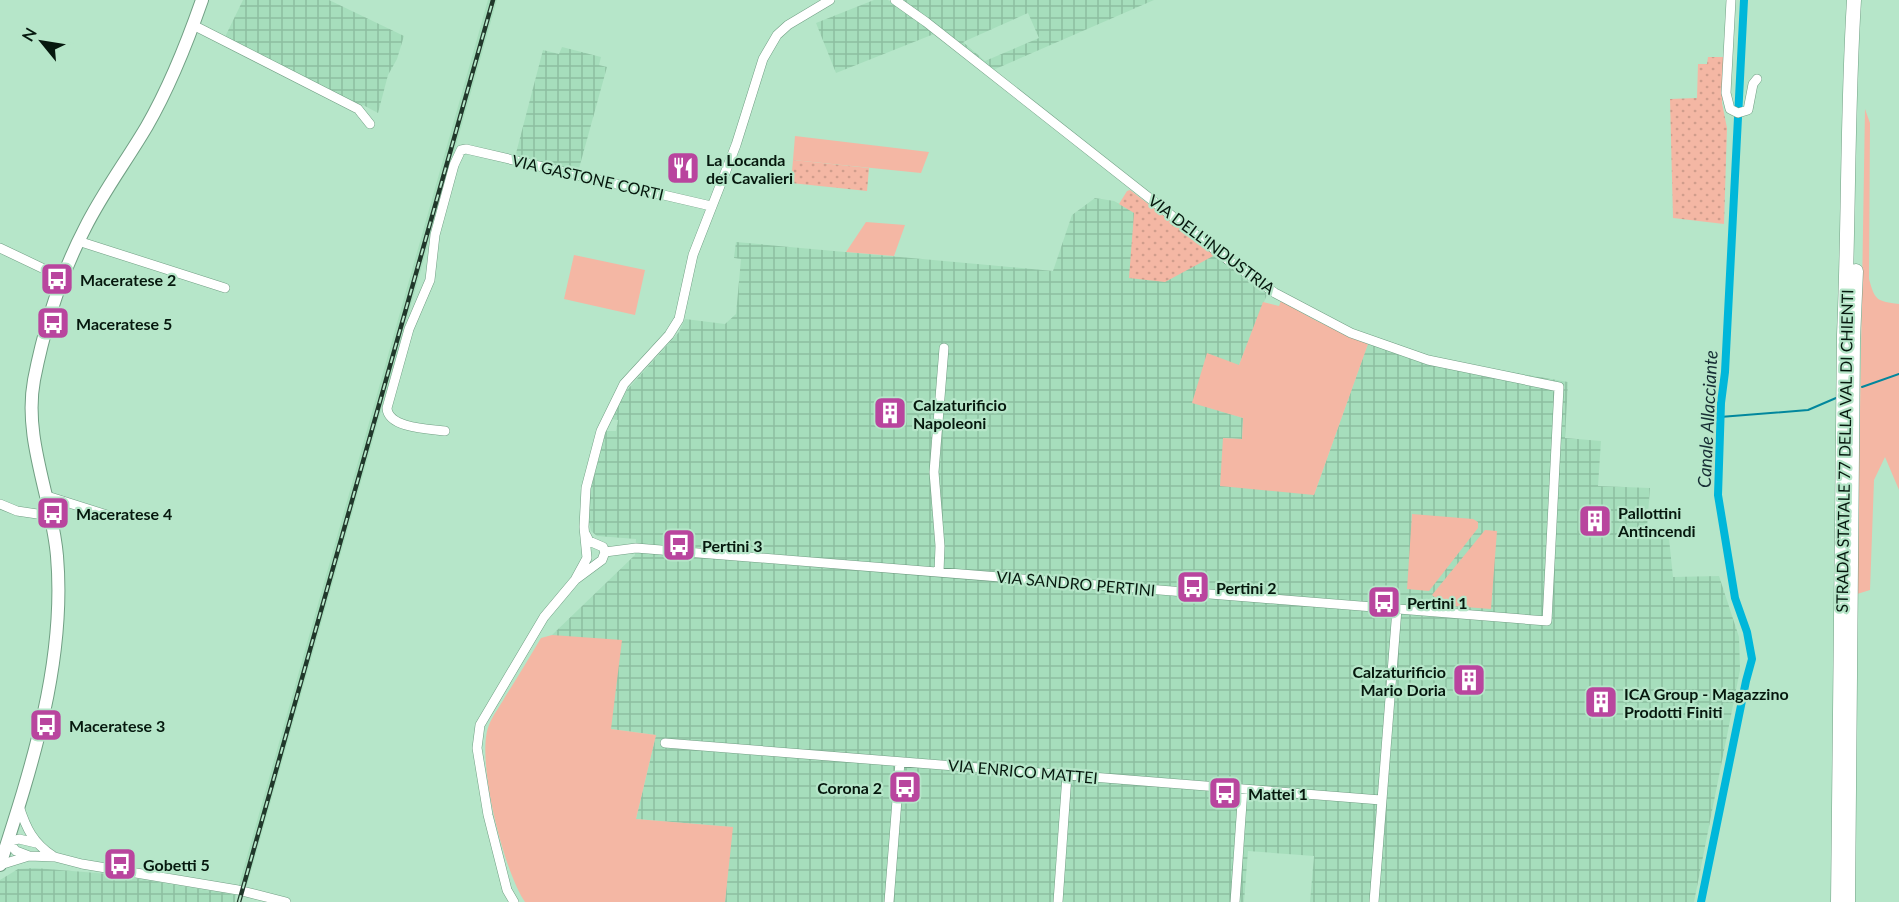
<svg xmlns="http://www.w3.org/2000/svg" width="1899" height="902" viewBox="0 0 1899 902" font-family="Lato,sans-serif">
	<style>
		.built { fill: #a6debc }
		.industrial { fill: url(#industrial-grid); fill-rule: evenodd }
		.grass { fill: #f4b7a4 }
		.park { fill: url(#park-dots) }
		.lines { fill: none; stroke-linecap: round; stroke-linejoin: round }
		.stream { stroke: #02879d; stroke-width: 2 }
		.canal { stroke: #00b7da; stroke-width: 8 }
		.minor-casing { stroke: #719f84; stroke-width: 10 }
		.major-casing { stroke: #719f84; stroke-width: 14 }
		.highway-casing { stroke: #719f84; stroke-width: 15 }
		.minor { stroke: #fff; stroke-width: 9 }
		.major { stroke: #fff; stroke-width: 12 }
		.highway { stroke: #fff; stroke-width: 14 }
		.rail-casing { stroke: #21382b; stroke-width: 4.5 }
		.rail { stroke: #b6e6c9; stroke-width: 2; stroke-dasharray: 7; stroke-linecap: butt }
		.labels { text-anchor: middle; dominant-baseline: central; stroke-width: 4.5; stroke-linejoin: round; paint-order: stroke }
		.poi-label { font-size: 16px; font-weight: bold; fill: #06180e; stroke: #b6e6c9; text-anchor: start }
		.street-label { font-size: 16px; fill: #06180e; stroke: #b6e6c9 }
		.water-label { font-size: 18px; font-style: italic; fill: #162d34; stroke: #b6e6c9 }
	</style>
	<defs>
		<pattern id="industrial-grid" width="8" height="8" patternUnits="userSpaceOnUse" patternTransform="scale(1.5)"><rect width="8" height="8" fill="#a6debc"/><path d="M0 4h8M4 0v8" fill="none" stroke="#8dbea0"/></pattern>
		<pattern id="park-dots" width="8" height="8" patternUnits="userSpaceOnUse" patternTransform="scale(1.5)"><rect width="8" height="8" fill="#f4b7a4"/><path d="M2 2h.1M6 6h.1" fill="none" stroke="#d09d8c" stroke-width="1.8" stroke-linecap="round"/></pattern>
	</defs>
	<rect width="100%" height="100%" fill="#b6e6c9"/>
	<path class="built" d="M488,0h9l-250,886 -8,-1z"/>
	<path class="industrial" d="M243,0h86l75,36 -7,23 -9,16 -10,38 -15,-8 -5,4 -135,-68z
		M874,0h14l6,4 9,-4h251l-161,70 -49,-40 -108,43 -20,-50zM1028,13l11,25 -54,23 -22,-19z
		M562,47l39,10 -2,8 8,2 -29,105 -63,-15 28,-107 16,4z
		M1095,198l19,3 101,54 18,14 35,23 -29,73 -47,37 51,16 -1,21 -19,-1 91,57 57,-160 57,20 33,8 107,19 -3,56 36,3 -3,45 52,2 -3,40 21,1 5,48 46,-1 20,61 1,33 -46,232h-384l4,-46 -66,-5 -4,51h-519l7,-75 -96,-8 20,-84 -45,-6 -59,-94 83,-80 1,-16 -39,-3 -6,-5 -3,-12 3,-32 15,-56h10l2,-11 -8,-1 17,-29 52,-58 6,-13 40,5 11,-10 5,-55 -7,-1 2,-16 317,29 19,-56z
		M35,868l74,6 127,21 -1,7h-235v-22l18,-11z"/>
	<path class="grass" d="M1865,109l5,14 -1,156c6,22 8,22 30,25v186l-14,-33 -11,23 -4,110 -13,4z
		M795,136l134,16 -8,21 -128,-13z
		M866,222l39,3 -11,31 -48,-4z
		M574,255l71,15 -10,45 -71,-16z
		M1281,301l34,19 53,24 -54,151 -94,-9 3,-48 19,1 1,-21 -51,-15 15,-50 32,12 24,-63 16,4z
		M1412,514l61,5 5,3v6l-49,63 -22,-2z
		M1485,530l12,1 -6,78 -52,-4 -2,-6 -5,-4z
		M552,635l70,5 -11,89 45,6 -20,84 97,8 -8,75h-200c-21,-30 -50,-144 -36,-177 4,-10 11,-19 16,-28 12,-19 24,-39 36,-59z"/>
	<path class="park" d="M1708,57h16l-2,46 5,25 -3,96 -51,-6 -3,-119 27,-1 1,-34h9z
		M793,160l76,8 -2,23 -76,-8z
		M1130,190l85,65 -50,27 -36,-4 5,-65 -15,-9 8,-13z"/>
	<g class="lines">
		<path class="stream" d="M1862,387l37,-13
			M1720,417l88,-7 28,-12"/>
		<path class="canal" d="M1701,902l45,-221 6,-22 -5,-27 -12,-34 -17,-103 3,-92 4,-31 19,-372"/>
		<g class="minor-casing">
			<path id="minor" d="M1731,0l-5,93 4,16 8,4 10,-3 5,-26 4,-5
				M193,25l165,84 12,15
				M78,241l147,47
				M0,248l63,30
				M445,431c-17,-2 -57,-3 -58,-23l22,-79 21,-49 5,-45 19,-70 7,-15 5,-1 245,57
				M47,496l60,19
				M0,504l17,7 34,5
				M586,535l3,6 14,6 2,5
				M605,552l31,-4 911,73 12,-234 -131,-27 -77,-27 -76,-40 -47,-33 -302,-238 -31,-22
				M939,572l1,-26 -6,-74 10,-124
				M575,580l12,-22 -3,-31 2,-39 15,-57 23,-47 45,-49 10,-16 14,-64 43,-110 27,-86 14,-24 11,-10 42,-25
				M665,743l716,57
				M19,806c7,22 14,37 34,50
				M29,856l-13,-5 -8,-9 11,-3 17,4
				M0,865l29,-9 26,1 27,7 156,26 48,12
				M514,902l-7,-12 -19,-75 -11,-67 3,-23 64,-108 31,-37 27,-20 3,-8
				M889,902l11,-140
				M1058,902l9,-127
				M1235,902l8,-113
				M1374,902l23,-293"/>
		</g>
		<g class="major-casing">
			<path id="major" d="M0,865c32,-99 66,-204 57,-309 -5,-59 -34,-117 -23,-176 10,-51 27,-106 51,-152 18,-36 42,-68 62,-102 23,-40 40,-83 55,-126"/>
		</g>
		<g class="highway-casing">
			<path id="highway" d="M1838,902l6,-567c5,-112 3,-223 10,-335
				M1848,902l5,-563 3,-68"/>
		</g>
		<use href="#minor" class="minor"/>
		<use href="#major" class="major"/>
		<use href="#highway" class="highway"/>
		<g class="rail-casing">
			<path id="rail" d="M239,902l254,-902"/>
		</g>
		<use href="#rail" class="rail"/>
	</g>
	<defs>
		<g id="restaurant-square" transform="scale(1.725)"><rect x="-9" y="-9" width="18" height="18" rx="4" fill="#b9459e" stroke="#b6e6c9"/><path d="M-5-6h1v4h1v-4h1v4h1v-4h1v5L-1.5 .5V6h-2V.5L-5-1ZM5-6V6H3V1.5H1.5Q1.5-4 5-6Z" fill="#fff"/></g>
		<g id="bus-square" transform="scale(1.725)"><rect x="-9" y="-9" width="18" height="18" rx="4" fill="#b9459e" stroke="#b6e6c9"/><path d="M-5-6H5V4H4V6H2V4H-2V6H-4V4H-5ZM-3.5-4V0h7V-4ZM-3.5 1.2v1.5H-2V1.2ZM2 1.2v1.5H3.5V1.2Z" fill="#fff"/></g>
		<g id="building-square" transform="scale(1.725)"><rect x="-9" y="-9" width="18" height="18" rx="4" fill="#b9459e" stroke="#b6e6c9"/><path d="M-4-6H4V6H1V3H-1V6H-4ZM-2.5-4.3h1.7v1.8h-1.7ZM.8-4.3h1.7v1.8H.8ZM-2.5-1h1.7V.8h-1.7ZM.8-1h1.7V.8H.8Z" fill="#fff"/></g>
	</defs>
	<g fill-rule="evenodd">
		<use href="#restaurant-square" x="683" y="168"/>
		<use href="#bus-square" x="57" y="279"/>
		<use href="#bus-square" x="53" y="323"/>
		<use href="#building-square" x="890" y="413"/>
		<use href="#bus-square" x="53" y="513"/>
		<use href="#building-square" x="1595" y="521"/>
		<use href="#bus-square" x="679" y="545"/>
		<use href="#bus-square" x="1193" y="587"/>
		<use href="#bus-square" x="1384" y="602"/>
		<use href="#building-square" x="1469" y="680"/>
		<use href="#building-square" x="1601" y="702"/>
		<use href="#bus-square" x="46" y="725"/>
		<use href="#bus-square" x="905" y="787"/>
		<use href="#bus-square" x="1225" y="793"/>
		<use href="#bus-square" x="120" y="864"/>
	</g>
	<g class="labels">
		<g class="poi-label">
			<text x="706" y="159">La Locanda<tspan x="706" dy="18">dei Cavalieri</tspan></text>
			<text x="80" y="279">Maceratese 2</text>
			<text x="76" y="323">Maceratese 5</text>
			<text x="913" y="404">Calzaturificio<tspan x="913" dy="18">Napoleoni</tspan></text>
			<text x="1618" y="512">Pallottini<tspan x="1618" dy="18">Antincendi</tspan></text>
			<text x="76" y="513">Maceratese 4</text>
			<text x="702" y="545">Pertini 3</text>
			<text x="1216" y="587">Pertini 2</text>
			<text x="1407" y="602">Pertini 1</text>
			<text x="1446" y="671" text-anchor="end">Calzaturificio<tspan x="1446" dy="18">Mario Doria</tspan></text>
			<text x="1624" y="693">ICA Group - Magazzino<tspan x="1624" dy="18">Prodotti Finiti</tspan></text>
			<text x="69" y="725">Maceratese 3</text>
			<text x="882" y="787" text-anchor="end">Corona 2</text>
			<text x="1248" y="793">Mattei 1</text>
			<text x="143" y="864">Gobetti 5</text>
		</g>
		<g class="street-label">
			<text transform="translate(588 177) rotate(13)">VIA GASTONE CORTI</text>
			<text transform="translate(1212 244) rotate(37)">VIA DELL'INDUSTRIA</text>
			<text transform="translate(1844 451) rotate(-89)">STRADA STATALE 77 DELLA VAL DI CHIENTI</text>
			<text transform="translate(1076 583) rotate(5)">VIA SANDRO PERTINI</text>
			<text transform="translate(1023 771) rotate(5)">VIA ENRICO MATTEI</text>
		</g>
		<g class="water-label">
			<text transform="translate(1707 419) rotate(-87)">Canale Allacciante</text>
		</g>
	</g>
	<g transform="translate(42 42) rotate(300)" stroke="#b6e6c9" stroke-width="4.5" paint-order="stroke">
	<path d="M0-4.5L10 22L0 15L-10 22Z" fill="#06180e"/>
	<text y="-9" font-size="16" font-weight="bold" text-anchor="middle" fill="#06180e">N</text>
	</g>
</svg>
